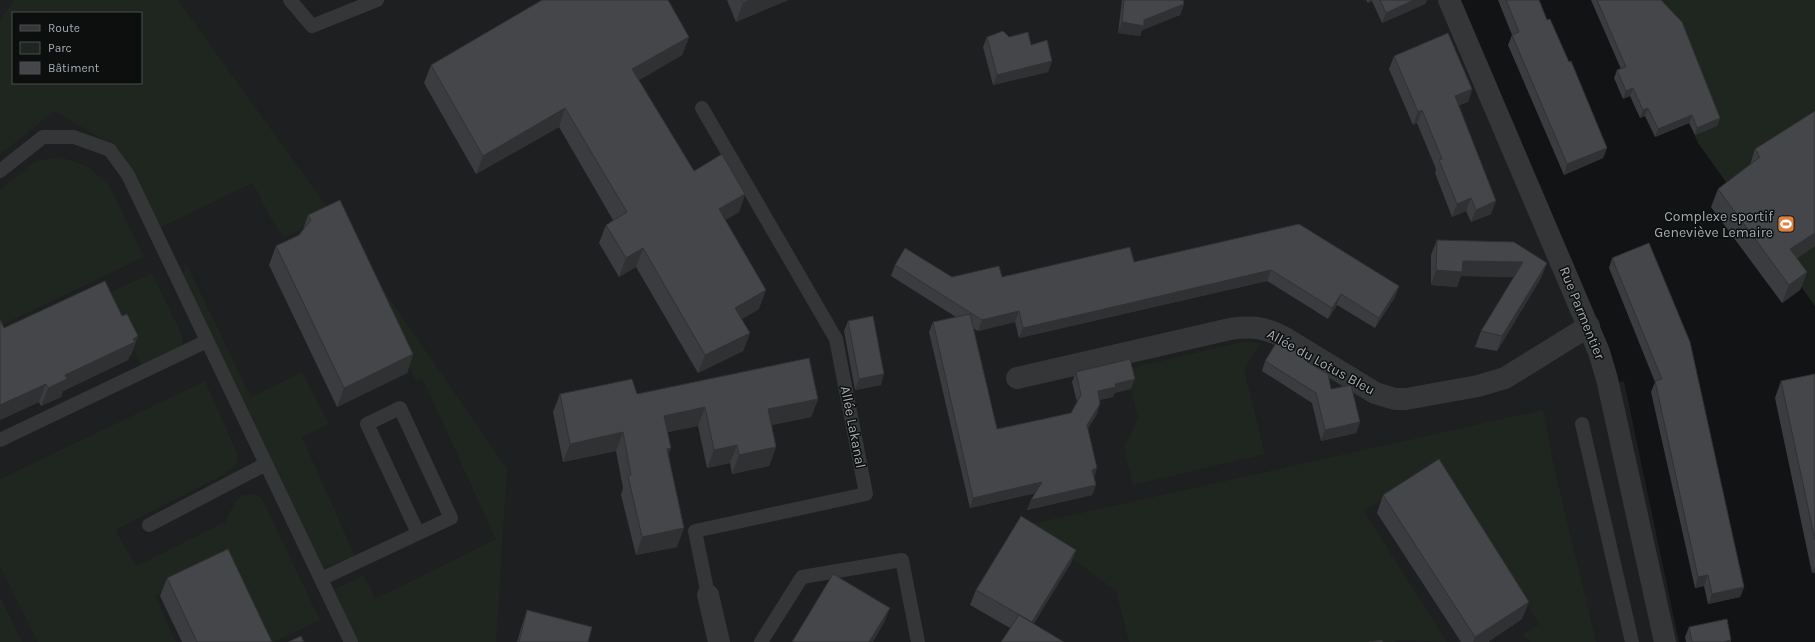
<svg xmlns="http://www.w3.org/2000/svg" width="1815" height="642" viewBox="0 0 1815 642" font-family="Karla,sans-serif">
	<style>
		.built { fill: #1e1f20; fill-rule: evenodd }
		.green { fill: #1f261f; fill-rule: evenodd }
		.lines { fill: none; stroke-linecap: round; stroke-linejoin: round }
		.service { stroke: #343638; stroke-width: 14 }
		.minor { stroke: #343638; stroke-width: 22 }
		.wall { fill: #3a3c3f }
		.shaded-wall { fill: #303133 }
		.building { fill: #444649; stroke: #303133 }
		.labels { text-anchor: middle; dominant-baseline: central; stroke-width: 3; stroke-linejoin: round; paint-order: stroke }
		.poi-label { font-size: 14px; fill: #a5adb3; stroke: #0d0e0e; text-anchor: end }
		.street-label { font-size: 14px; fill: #a5adb3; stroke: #0d0e0e }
	</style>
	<rect width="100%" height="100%" fill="#121314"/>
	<path class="built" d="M0,0h1451l155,385 18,-4 55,261h-1679zM13,13h128v70h-128z"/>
	<path class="green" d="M14,0h164l154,214 -48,24 -13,-19 -18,-36 -94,45 -40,-79 -65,-38 -54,44v-136zM13,13h128v70h-128z
		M1637,0h178v306l-117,-163z
		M61,157l28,10 20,18 35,72 -144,69v-136l36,-29z
		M344,232l163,237 -11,173h-140l-22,-46 1,-7 29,-14 11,24 121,-60 -74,-161 -6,3z
		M185,261l66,136 51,-25 27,52 -27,13 53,119 -30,12 -6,-3 -136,-289z
		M152,273l30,62 1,9 -4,7 -37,16 -35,-73z
		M1242,342l19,1 -17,26 21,85 -132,31 -9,-37 14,-29 -12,-50z
		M205,381l33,74 -2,10 -11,9 -110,56 21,36 89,-44 10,-20 8,-7 13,-1 6,5 58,121 -46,22h-12l-39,-79 -68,32 21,47h-138l-38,-76v-87z
		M1543,410l11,57 42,175h-65l-9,-7 17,-11 -101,-161 -74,48 83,131 -45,-2 -8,2h-265l-13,-51 -89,-66z
		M0,596l22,46h-22z"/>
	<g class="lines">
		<path class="service" d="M290,0l22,26 65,-26
			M702,108l134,231 30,155 -171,37 13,64
			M0,171l43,-34h31l36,13 18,25 223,467
			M1582,424l50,218
			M0,440l207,-99
			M149,525l117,-61
			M321,579l130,-61 -51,-110 -33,16 51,109
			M761,642l41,-65 100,-17 16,82"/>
		<path class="minor" d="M1449,0l150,352 8,27 58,263
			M1017,378l213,-49c23,-3 35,-2 55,9l90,55 20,6h11l72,-13 27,-8 84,-52
			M708,595l11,47"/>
	</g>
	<path class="wall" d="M727,0h61l-52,22z
		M1122,0h61l1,4 -4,11 -38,15 -2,6 -22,-3z
		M1366,0h61l-2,4 -43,19 -10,-22 -4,2z
		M1498,0h41l8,20 60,128 -4,10 -39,17 -56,-130 4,-10z
		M1591,0h70l59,118 -3,8 -22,9 -6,-12 -34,14 -10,-21 -5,2 -10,-22 -7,3 -9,-21 3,-8 4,-1z
		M689,37l-7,18 -43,25 55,91 51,23 -6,18 -14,8 34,89 -17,10 8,14 -7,18 -45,22 -62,-106 -17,10 -20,-34 7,-18 7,-5 -54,-93 -83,47 -52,-91 7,-18z
		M987,37h22l43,24 -4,11 -55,13 -10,-38z
		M1394,56l78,33 -4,13 -9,3 32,109 -20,8 -5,-11 -14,6 -17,-44 1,-4 -19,-46 -4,2 -24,-56z
		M1815,111v135l-18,12 10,14 -7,18 -18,13 -71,-96 7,-18 32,-24 5,-16z
		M308,215l105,139 -6,19 -70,34 -68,-142 7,-19 23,-11 4,-5z
		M1299,224l100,62 -4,11 -20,31 -38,-23 -9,14 -61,-38 -248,57 -4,-16 -37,9 -5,-3 24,101 74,-16 6,-11 -5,-20 4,-10 55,17 -17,4 -1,4 -14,3 -2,14 -9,14 6,49 2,8 -4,10 -65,15 4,-10 5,-7 -66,15 -41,-176 4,-10 23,-5 -65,-41 4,-11 57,12h50l132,-15z
		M1437,240l110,23 -6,15 -44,73 -22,-4 6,-16 33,-54 -53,-1 -4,11 -26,-2v-30z
		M1649,243l95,344 -4,10 -32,7 -4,-18 -9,2 -44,-196 4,-10 -46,-114 3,-10z
		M122,316l16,20 -7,19h-1l-2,5 -65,31 -2,6 -20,9 -2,-4 -39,18v-100l4,8z
		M848,321l33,64 -26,5 -11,-59z
		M1309,359l-2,4 53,59 -4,11 -35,8 -9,-38 -50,-32 3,-10z
		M1815,374v199h-3l-37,-175 6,-17z
		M560,394h77l181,5 -7,18 -39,8 4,22 -7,19 -37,8 -2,-11 -23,5 -9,-42 -30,6 1,23 8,92 -41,8 -15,-60 2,-7 -7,-37 -53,11 -10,-50z
		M1383,495l139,124 -34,23h-27l-84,-129z
		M1076,550l-6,15 -60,63 -40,-23 6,-15z
		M167,578l105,64h-90l-22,-46z
		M527,610l61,32h-71l5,-17z
		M1689,627l42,15h-45l-1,-5z"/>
	<path class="shaded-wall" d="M750,0h38l-52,22 7,-19z
		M1369,0h3v1l-4,2z
		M1414,0h13l-2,4 -43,19 4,-10z
		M1184,4l-4,11 -38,15 -2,6 -22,-3 4,-11 22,-2z
		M689,37l-7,18 -56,33 6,-19z
		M1052,61l-4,11 -55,13 4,-10z
		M1633,88l-3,8 -7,3 3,-8z
		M1472,89l-4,13 -18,7 5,-13z
		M565,108l-6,19 -83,47 7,-18z
		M1648,108l-3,8 -5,2 3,-8z
		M1422,110l-5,13 -4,2 5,-13z
		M1692,115l-3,8 -34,14 3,-8z
		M1720,118l-3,8 -22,9 2,-7z
		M1607,148l-4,10 -39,17 3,-11z
		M745,194l-6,18 -27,16 7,-19z
		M1471,198l-5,13 -14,6 5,-13z
		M1496,201l-5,13 -20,8 5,-12z
		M1815,233v13l-32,20 7,-17z
		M643,248l-7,19 -17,10 7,-19z
		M1463,261l60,1 -5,15 -57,-1 -4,11 -26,-2 5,-15z
		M1547,263l-6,15 -44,73 5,-15z
		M1271,270l-4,11 -248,57 4,-10z
		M1807,272l-7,18 -18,13 7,-18z
		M1399,286l-4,11 -20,31 4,-10z
		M766,290l-7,19 -31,18 7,-19z
		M1341,294l-4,11 -9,14 4,-11z
		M1019,311l-4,11 -37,9 4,-11z
		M750,333l-7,18 -45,22 7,-18z
		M138,336l-7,19h-1l-2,5 -65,31 -2,6 -20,9 7,-18 17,-13z
		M413,354l-6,19 -70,34 7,-19z
		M884,374l-3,11 -26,5 4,-11z
		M1135,379l-4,10 -17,4 -1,4 -19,4 4,-10 17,-7z
		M46,384l-7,18 -39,18v-15z
		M818,399l-7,18 -50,10 7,-18z
		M1100,404l-3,10 -13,21 3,-10z
		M705,407l-7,19 -40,8 6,-18z
		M1360,422l-4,11 -35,8 4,-11z
		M623,432l-7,19 -53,11 7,-18z
		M737,445l-7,18 -23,5 7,-18z
		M776,447l-7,19 -37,8 7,-19z
		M671,448l-7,19 3,-18z
		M1097,468l-3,11 -2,-9z
		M1042,482l-4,10 -68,16 3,-10z
		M1096,485l-4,10 -65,15 4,-10z
		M684,528l-7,19 -41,8 6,-18z
		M1076,550l-6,15 -44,72 6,-15z
		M1815,566v7h-3z
		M1708,575l-4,11 -9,2 3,-11z
		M1744,587l-4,10 -32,7 4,-10z
		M1529,602l-7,17 -34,23h-15l2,-5z
		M890,608l-6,15 -11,19h-4z
		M1731,640v2h-9z"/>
	<path class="building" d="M542,0h126l21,37 -57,32 62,102 28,-17 23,40 -26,15 47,81 -31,18 15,25 -45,22 -62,-107 -17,10 -20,-33 21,-13 -62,-104 -82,48 -52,-91z
		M742,0h8l-7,3z
		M1124,0h59l1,4 -40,16v6l-22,-4z
		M1380,0h34l-28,13z
		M1506,0h33l8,20 3,-1 19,43 2,-1 36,87 -40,16 -55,-129 7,-3z
		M1597,0h64l21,22 38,96 -23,10 -5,-13 -34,14 -10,-21 -5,2 -10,-22 -7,3 -9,-21 9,-3z
		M1003,31l6,6 19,-5 3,13 16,-5 5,21 -55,14 -10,-38z
		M1448,33l24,56 -17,7 41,105 -20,9 -5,-12 -14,6 -18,-44 3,-1 -20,-49 -4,2 -24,-56z
		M1815,111v122l-25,16 17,23 -18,13 -71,-96 42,-32 -5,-8z
		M340,200l73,154 -69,34 -68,-142 23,-11 12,-15 -3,-5z
		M1299,224l100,62 -20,32 -38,-24 -9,14 -61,-38 -248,58 -4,-17 -37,9 -87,-55 10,-17 47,29 47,-11 3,11 128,-30 4,15z
		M1437,240l77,2 33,21 -45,73 -21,-5 42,-69 -60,-1 -1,11 -26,-2z
		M1649,243l41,99 54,245 -32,7 -4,-19 -10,2 -43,-196 7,-2 -50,-121z
		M105,281l17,35 5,-2 11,22 -5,3 2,3 -70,33 2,4 -19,9 -2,-4 -46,21v-85l4,8z
		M970,314l27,115 74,-16 10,-18 -5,-23 54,-13 5,20 -20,5 1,3 -18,4 2,13 -13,21 10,43 -5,2 4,15 -65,15 11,-18 -69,16 -40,-176z
		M873,316l11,58 -25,5 -11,-58z
		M1278,340l31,19 -2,3 21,12 3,15 20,-4 9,37 -35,8 -9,-37 -51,-32z
		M809,358l9,41 -50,10 8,38 -37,8 -2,-10 -23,5 -9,-43 -41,9 7,32 -4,1 17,79 -42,9 -14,-61 3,-1 -8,-43 -53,12 -10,-50 72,-15 5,15z
		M1815,374v166l-34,-159z
		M1439,459l90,143 -54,35 -92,-142z
		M1021,516l55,34 -44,72 -56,-32z
		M228,549l44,93h-75l-30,-64z
		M833,574l57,34 -21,34h-77z
		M527,610l65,17 -4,15h-69z
		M1019,615l45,27h-63z
		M1727,619l4,21 -9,2h-30l-3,-15z
		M301,636l3,6h-16z
		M1382,640l1,2h-14z"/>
	<defs>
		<g id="stadium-square" transform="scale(0.9)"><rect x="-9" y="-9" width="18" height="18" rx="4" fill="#de8040" stroke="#0d0e0e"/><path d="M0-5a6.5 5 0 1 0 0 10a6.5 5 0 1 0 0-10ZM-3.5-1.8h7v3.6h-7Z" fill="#fff"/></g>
	</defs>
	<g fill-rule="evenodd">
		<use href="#stadium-square" x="1786" y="224"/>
	</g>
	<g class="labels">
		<g class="poi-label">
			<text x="1773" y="216">Complexe sportif<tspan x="1773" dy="16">Geneviève Lemaire</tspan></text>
		</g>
		<g class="street-label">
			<text transform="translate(1582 313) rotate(68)">Rue Parmentier</text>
			<text transform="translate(1321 362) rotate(29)">Allée du Lotus Bleu</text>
			<text transform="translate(853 427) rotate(79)">Allée Lakanal</text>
		</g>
	</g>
	<rect x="12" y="12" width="130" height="72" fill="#0d0e0e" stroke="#4a4e50"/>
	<rect x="20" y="25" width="20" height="6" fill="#343638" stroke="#4a4e50"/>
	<text x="48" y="32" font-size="12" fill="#a5adb3">Route</text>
	<rect x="20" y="42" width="20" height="12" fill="#1f261f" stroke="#4a4e50"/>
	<text x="48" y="52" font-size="12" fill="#a5adb3">Parc</text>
	<rect x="20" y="62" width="20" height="12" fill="#444649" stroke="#4a4e50"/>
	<text x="48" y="72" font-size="12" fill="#a5adb3">Bâtiment</text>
</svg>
